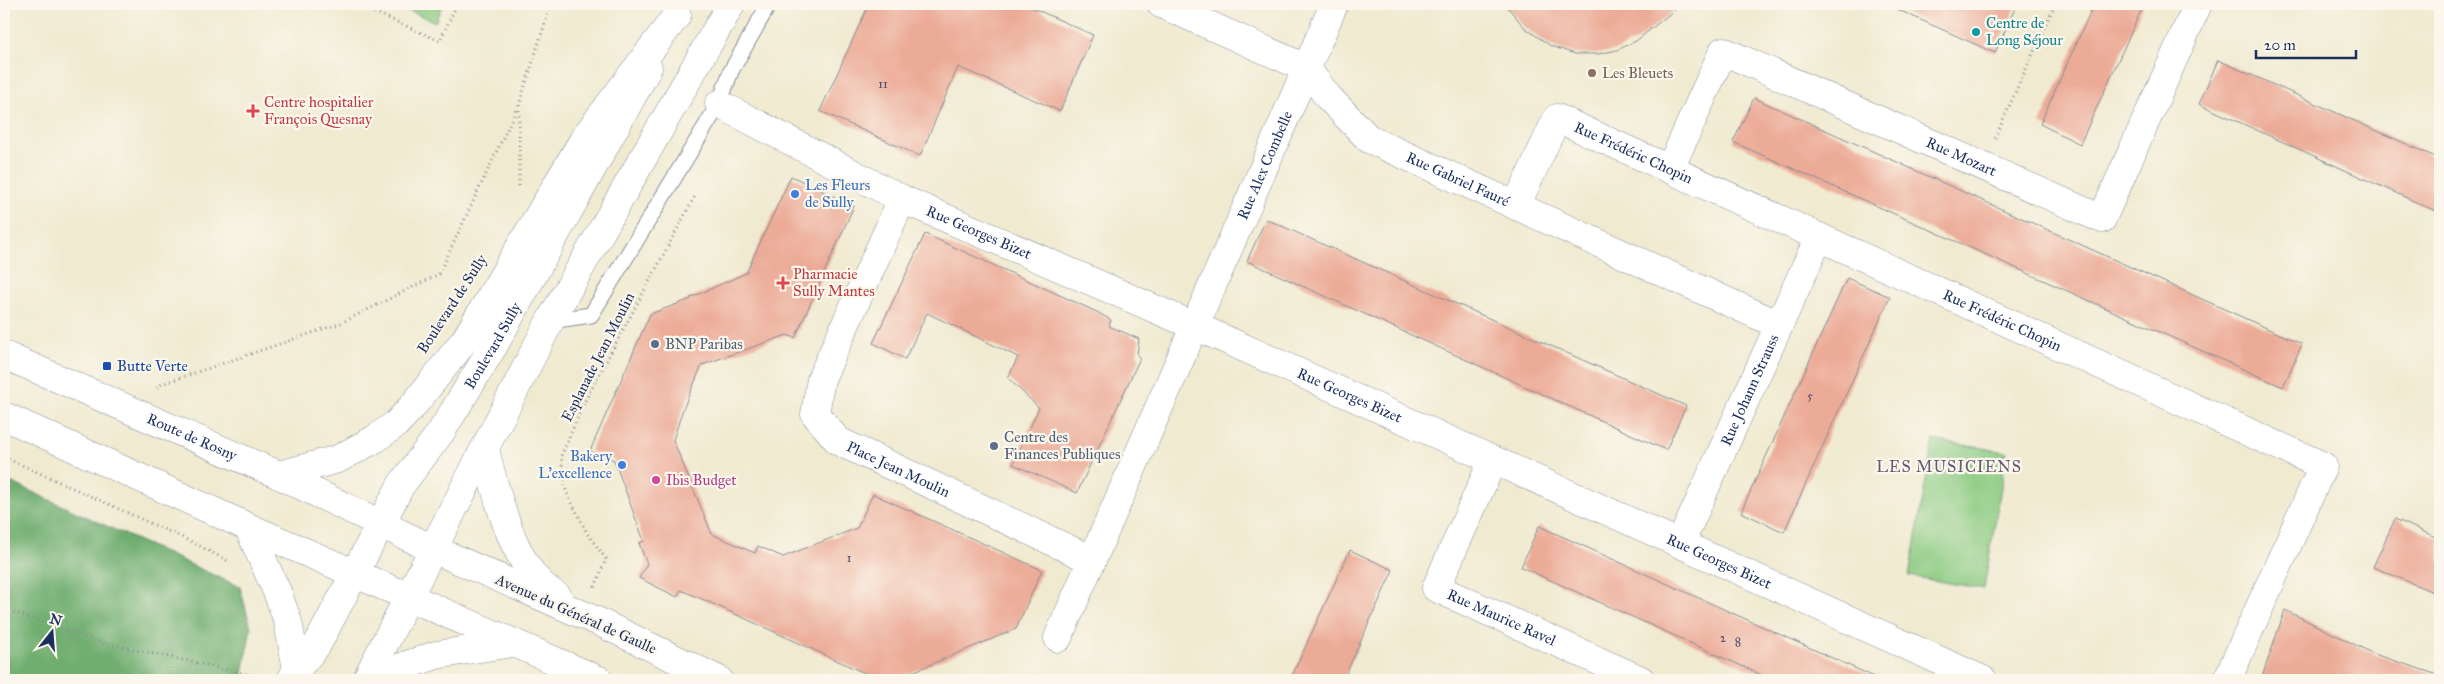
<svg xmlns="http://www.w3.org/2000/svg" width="2444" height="684" viewBox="0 0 2444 684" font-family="'IM FELL Great Primer',serif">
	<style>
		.green { fill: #8bca81; stroke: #537c70 }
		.forest { fill: #70ae6f; stroke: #466e66 }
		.building { fill: #ecab97 }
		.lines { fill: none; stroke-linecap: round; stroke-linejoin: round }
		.lane-casing { stroke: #868c97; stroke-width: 17 }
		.street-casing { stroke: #868c97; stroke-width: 29 }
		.secondary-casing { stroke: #868c97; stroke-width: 29 }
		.primary-casing { stroke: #868c97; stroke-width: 29 }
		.path { stroke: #868c97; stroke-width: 3; stroke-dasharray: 1 4; stroke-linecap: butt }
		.lane { stroke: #fff; stroke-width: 15 }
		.street { stroke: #fff; stroke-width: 28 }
		.secondary { stroke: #fff; stroke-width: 28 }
		.primary { stroke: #fff; stroke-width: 28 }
		.culture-dot { fill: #0f9aa8; stroke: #fbf7ec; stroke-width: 2 }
		.education-dot { fill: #8d6e63; stroke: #fbf7ec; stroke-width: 2 }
		.health-dot { fill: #e0444e; stroke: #fbf7ec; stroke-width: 2 }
		.shop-dot { fill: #3f7fe0; stroke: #fbf7ec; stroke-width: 2 }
		.service-dot { fill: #5c6f8a; stroke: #fbf7ec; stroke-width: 2 }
		.transit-dot { fill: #1a4fb4; stroke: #fbf7ec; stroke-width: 2 }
		.hotel-dot { fill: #d1479c; stroke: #fbf7ec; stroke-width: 2 }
		.labels { text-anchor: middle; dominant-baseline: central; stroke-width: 4.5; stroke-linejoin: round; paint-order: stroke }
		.number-label { font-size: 12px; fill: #4f4e6c }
		.culture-label { font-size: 15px; fill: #0d838f; stroke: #fbf7ec; text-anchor: start }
		.education-label { font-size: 15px; fill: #785e54; stroke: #fbf7ec; text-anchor: start }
		.health-label { font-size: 15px; fill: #be3a42; stroke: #fbf7ec; text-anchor: start }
		.street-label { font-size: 15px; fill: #1b2f5e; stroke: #fbf7ec }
		.shop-label { font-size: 15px; fill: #366cbe; stroke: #fbf7ec; text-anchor: start }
		.service-label { font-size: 15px; fill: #4e5e75; stroke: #fbf7ec; text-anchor: start }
		.transit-label { font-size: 15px; fill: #164399; stroke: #fbf7ec; text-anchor: start }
		.hotel-label { font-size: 15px; fill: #b23c85; stroke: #fbf7ec; text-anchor: start }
		.neighbourhood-label { font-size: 16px; letter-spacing: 1px; fill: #645a72; stroke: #fbf7ec }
	</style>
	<rect width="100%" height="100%" fill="#fbf7ec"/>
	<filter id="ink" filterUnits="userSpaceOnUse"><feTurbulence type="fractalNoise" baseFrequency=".02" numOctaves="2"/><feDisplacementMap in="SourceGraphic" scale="10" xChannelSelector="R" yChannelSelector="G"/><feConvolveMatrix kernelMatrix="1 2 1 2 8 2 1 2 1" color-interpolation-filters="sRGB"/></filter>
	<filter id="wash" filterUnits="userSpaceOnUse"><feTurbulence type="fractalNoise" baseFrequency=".0096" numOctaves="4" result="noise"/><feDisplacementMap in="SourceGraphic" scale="20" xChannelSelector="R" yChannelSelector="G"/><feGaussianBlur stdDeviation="1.12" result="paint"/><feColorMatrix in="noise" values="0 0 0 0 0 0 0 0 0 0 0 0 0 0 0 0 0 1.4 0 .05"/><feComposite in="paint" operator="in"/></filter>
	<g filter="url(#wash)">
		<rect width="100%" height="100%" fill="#f0ead0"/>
		<path class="green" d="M393,4h50l-8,18z
			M1933,440l74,12 -23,137 -75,-13z"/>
		<path class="forest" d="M4,479l236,108 11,41 -9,52h-238z"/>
		<g id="blocks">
			<path class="building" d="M869,4h155l69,31 -33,76 -102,-44 -38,89 -100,-45z
				M1505,4h177l-46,37 -19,9 -19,4h-23l-24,-8 -26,-18z
				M1885,4h132l-22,49z
				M2094,4h50l-64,140 -40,-20z
				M2218,60l222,99v54l-241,-109z
				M1754,98l548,246 -19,43 -550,-245z
				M791,176l63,30 -59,132 -8,-3 -85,30 -19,44 -10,31 39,94 43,19 3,-7 25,11 74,-29 16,-34 169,76 -26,59 -123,51h-13l-169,-77 -30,-13 -4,7 -38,-19 8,-14 -8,-21 5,-2 -30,-81 -24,-9 60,-137 41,-15 -1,-1 56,-25z
				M1266,219l420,187 -20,44 -419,-189z
				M925,234l172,78 14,8 -2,6 30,13 -2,16 3,3 -63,135 -64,-29 26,-56 -31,-30 10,-21 -91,-44 -22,46 -32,-16z
				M1847,278l43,19 -106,235 -43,-20z
				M2395,519l45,20v56l-67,-28z
				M1539,526l342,154h-108l-252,-113z
				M1350,550l43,20 -50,110h-53z
				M2285,610l89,44 64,21 -1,5h-176z"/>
		</g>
	</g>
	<g filter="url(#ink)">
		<use href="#blocks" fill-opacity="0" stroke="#868c97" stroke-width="1"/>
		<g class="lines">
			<g class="lane-casing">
				<path id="lane" d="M550,321l41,-6 128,-211 12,-33 38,-67"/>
			</g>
			<g class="street-casing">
				<g id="street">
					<path id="s1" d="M1161,4l145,64 23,30 40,41 410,186"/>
					<path id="s2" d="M719,104l183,95 320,139 761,342"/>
					<path id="s3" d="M1670,169l53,-118 379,168 96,-215"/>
					<path id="s4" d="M902,199l-81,180 -6,35 23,27 254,119"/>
					<path id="s5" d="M1516,206l41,-88 766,348 -96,214"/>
					<path id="s6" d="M1493,460l-57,128 205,92"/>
					<path id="s7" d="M1680,544l139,-307"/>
					<path id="s8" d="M1058,638c92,-211 186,-422 276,-634"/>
				</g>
			</g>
			<g class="secondary-casing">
				<g id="secondary">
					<path d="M485,449c10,41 25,103 55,134 5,5 12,10 18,14"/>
					<path d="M248,527l351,153"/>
					<path id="s9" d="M297,669l20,-24 84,-160 40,-53 52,-85 155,-279"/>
					<path d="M367,679l69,-24 76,-12"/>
					<path d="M719,680l-122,-59 -164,-72 117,-228 181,-317"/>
				</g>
			</g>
			<g class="primary-casing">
				<g id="primary">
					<path id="s10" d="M4,355l275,120 154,74 -67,131"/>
					<path d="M4,416l244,111 30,67 10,28 9,47 -6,11"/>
					<path d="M279,475l59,-16 37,-20 21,-15 16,-17 53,-67 120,-203 92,-122"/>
				</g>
			</g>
			<path class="path" d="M356,4l84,37 17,-37
				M1995,138l60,-134
				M519,186v-81l32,-101
				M157,388l5,-4 179,-61 98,-49 78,-166
				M4,457l188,85 36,19
				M595,587l11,-28 -19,-26 -21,-42 -5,-35 24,-55 110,-205
				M4,609l96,33 161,35"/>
			<use href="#lane" class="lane"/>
			<use href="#street" class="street"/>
			<use href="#secondary" class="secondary"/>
			<use href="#primary" class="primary"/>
		</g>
	</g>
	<circle class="culture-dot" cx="1976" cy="32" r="5"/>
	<circle class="education-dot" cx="1592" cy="73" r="5"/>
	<g class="health-dot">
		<path d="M250.5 103.5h5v5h5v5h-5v5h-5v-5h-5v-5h5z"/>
		<path d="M780.5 275.5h5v5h5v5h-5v5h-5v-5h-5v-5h5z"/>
	</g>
	<g class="shop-dot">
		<circle cx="795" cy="194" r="5"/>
		<circle cx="622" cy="465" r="5"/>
	</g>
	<g class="service-dot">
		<circle cx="655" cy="344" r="5"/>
		<circle cx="994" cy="446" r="5"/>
	</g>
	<rect class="transit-dot" x="102" y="361" width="10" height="10" rx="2.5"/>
	<circle class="hotel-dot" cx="656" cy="480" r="5"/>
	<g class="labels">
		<g class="number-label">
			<text x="883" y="84">11</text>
			<text x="1810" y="396">5</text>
			<text x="849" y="558">1</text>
			<text x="1723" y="638">2</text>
			<text x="1738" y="642">8</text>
		</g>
		<g class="culture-label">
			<text x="1986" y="23">Centre de<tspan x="1986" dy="17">Long Séjour</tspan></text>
		</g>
		<g class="education-label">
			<text x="1602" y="73">Les Bleuets</text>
		</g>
		<g class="health-label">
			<text x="264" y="102">Centre hospitalier<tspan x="264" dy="17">François Quesnay</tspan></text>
			<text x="793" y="274">Pharmacie<tspan x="793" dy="17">Sully Mantes</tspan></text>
		</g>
		<g class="street-label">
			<text stroke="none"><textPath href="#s5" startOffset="181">Rue Frédéric Chopin</textPath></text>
			<text stroke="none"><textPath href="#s3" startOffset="390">Rue Mozart</textPath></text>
			<text stroke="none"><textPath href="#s8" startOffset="516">Rue Alex Combelle</textPath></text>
			<text stroke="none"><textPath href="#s1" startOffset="351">Rue Gabriel Fauré</textPath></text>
			<text stroke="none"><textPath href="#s2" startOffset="290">Rue Georges Bizet</textPath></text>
			<text transform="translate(452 304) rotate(-57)">Boulevard de Sully</text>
			<text stroke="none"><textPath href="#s5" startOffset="586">Rue Frédéric Chopin</textPath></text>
			<text stroke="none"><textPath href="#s9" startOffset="379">Boulevard Sully</textPath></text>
			<text transform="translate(598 357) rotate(-63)">Esplanade Jean Moulin</text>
			<text stroke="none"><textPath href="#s7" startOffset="169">Rue Johann Strauss</textPath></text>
			<text stroke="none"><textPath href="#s2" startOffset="695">Rue Georges Bizet</textPath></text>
			<text stroke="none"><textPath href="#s10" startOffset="205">Route de Rosny</textPath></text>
			<text stroke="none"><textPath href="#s4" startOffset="335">Place Jean Moulin</textPath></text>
			<text stroke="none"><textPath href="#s2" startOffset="1100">Rue Georges Bizet</textPath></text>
			<text transform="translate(576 614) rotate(24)">Avenue du Général de Gaulle</text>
			<text stroke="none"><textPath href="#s6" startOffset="212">Rue Maurice Ravel</textPath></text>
		</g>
		<g class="shop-label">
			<text x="805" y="185">Les Fleurs<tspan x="805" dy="17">de Sully</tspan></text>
			<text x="612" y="456" text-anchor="end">Bakery<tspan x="612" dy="17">L'excellence</tspan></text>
		</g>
		<g class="service-label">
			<text x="665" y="344">BNP Paribas</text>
			<text x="1004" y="437">Centre des<tspan x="1004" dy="17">Finances Publiques</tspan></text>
		</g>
		<g class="transit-label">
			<text x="117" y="366">Butte Verte</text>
		</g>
		<g class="hotel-label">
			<text x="666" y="480">Ibis Budget</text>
		</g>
		<g class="neighbourhood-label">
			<text x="1949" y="466">LES MUSICIENS</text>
		</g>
	</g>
	<rect width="2444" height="684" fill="none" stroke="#fbf7ec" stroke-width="20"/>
	<g transform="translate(52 632) rotate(17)" stroke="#fbf7ec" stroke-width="4" paint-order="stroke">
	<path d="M0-4L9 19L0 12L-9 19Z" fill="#1b2f5e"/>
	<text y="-8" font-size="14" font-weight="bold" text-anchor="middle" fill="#1b2f5e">N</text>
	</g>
	<path d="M2256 50v8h100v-8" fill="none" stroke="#1b2f5e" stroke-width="2.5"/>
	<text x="2264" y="50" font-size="15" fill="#1b2f5e" stroke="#fbf7ec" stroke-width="4" paint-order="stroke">20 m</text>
</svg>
